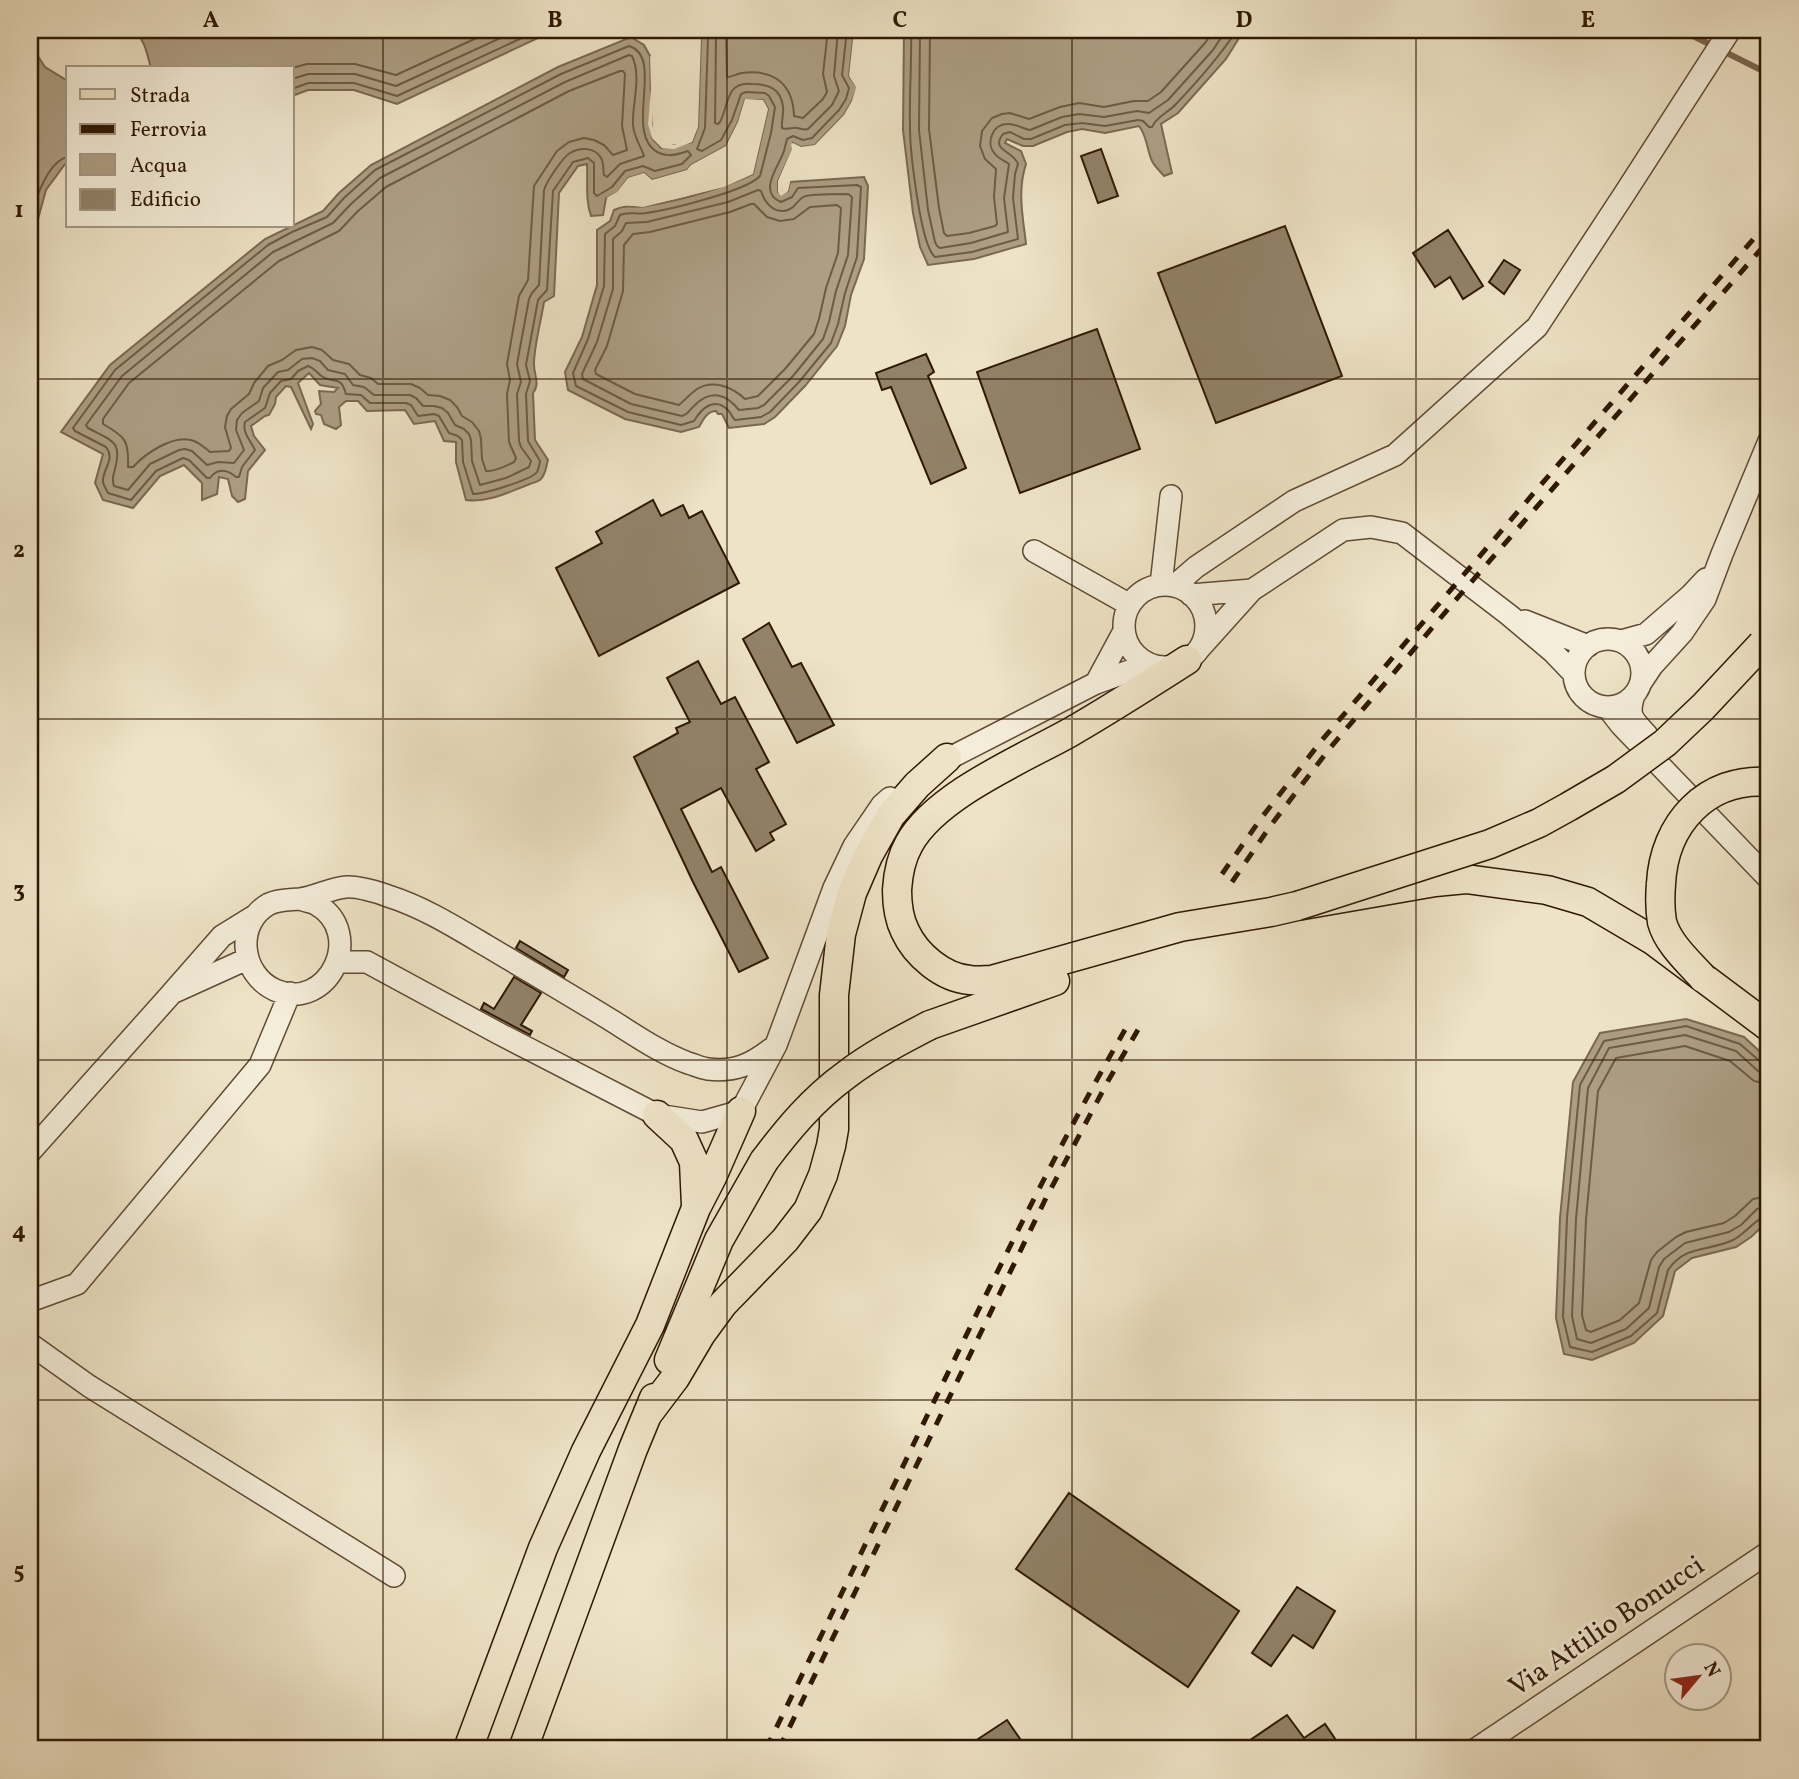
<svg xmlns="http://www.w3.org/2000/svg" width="1799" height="1779" viewBox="0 0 1799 1779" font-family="Vollkorn,serif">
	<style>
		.water { fill: #ad9e84; stroke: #7b6851; stroke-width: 2 }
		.pier { fill: #eee3c6 }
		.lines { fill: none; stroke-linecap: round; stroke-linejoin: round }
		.shore { stroke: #6e5b44; stroke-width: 2 }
		.stream { stroke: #7b6851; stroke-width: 6 }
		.building { fill: #928269; stroke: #2f1804; stroke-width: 2 }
		.minor-casing { stroke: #5f4b34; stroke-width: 24 }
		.major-casing { stroke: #2f1804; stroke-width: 31 }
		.minor { stroke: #f4edda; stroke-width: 21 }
		.major { stroke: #eee3c6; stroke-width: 28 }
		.rail { stroke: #2f1804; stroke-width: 5; stroke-dasharray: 12 12; stroke-linecap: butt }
		.major-bridge-casing { stroke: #2f1804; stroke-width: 31; stroke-linecap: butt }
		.major-bridge { stroke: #eee3c6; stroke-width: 28 }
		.grid { fill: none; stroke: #2f1804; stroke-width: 2; stroke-opacity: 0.55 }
		.labels { text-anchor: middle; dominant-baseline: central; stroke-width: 6; stroke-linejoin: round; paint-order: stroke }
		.street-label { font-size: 28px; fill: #2f1804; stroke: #f4edda }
		.neatline { fill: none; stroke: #2f1804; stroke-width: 2.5 }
		.grid-label { font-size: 23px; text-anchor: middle; font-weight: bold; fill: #2f1804 }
	</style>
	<rect width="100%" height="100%" fill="#eee3c6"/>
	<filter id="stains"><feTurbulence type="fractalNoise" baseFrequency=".00286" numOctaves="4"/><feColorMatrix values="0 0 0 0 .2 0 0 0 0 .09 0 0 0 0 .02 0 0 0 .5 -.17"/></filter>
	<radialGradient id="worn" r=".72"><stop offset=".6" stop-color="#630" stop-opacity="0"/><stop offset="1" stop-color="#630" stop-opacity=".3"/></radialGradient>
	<path class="water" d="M135,30h420l-158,74 -43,-14h-46l-16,6v-28h-141c-4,-14 -6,-27 -16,-38z
		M699,30h155l-5,46 8,11 -5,14 -8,14 -29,30 -14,2 -8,-4v6l-15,32v11l10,-1 2,-9 74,-5 4,9 -4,73 -13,36 -6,31 -8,20 -32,40 -30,31 -11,7 -35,4 -7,-14h-4l-2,-3c-9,0 -13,9 -17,16l-18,5 -56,-13 -57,-29 -3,-18 17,-35 15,-52v-55l13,-9 4,-11c15,-7 18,-1 32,-4 36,-6 74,-17 107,-32l15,-65 -5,-9h-18l-7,22 -12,24 -35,19 -4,5 -35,10 -8,-7 -16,5 -11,15 -11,5 -3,17 -12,1c-6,-17 -3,-34 -4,-52l-9,2 -19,27 -5,103 -10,6c-3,19 -9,40 -10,60 -1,12 7,21 -1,31l2,47 13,20c-2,6 -2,15 -8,20 -3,2 -7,3 -10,4 -22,8 -41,19 -64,16l-10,-38v-20l-12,-1 -9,-20 -21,3 -9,-14 -38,1 -9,-10h-12l-7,6 2,18 -5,4 -12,-5 -3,-9 -5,-1 -1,-3 6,-7 -2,-13 15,1 4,-4 -18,-3 -11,-12 -11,10 15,41 -2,5 -20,-42 -5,-1 -10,11 -1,7 -6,11 -4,1 -14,10 3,10 11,14 -17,21 -3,28 -7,3 -6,-6 -4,-17 -9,-2 -2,17 -15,6v-17l-18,-18 -24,11 -27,32 -30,-8 -8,-17 8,-29 -42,-22 49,-67 155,-126 58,-28 16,-18 32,-28 187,-98 73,-30 13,8 6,11 2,82 9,10 31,-6 6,-15 3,-90z
		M904,30h340l-18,29 -48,54 -17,11 11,49 -8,3c-4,-5 -9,-9 -12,-15 -5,-11 -5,-25 -13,-35l-34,7 -23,-4 -15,3 -34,14h-10l-16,-7 -2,4 16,8 5,13c-9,27 -3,53 0,80l-52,15 -46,6 -8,-18 -7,-34 -10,-83z
		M30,44l15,23 21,13 2,4v76l-22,30 -16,58z
		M1686,1019l58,18 25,23v160l-18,17 -15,10 -44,11 -17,13 -12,45 -29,27 -42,17 -28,-6 -8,-36 4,-100 13,-136 27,-49z"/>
	<path class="pier" d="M696,30h3l2,7 -3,90 -6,15 -18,7 -12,-1 -10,-10 -4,-14 3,-35 -1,-33 4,3 1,30 -3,35 3,12 8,8 11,1 15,-6 6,-12 2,-89z
		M854,30h4l-5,45 7,12 -4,16 -9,14 -30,31 -16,2 -5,-2 -15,34 1,9 3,-2 2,-9 4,-2 -3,13 -7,5 -3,-4v-11l14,-32 -1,-5 2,-1 8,4 14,-2 29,-30 8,-14 4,-14 -7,-11z
		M745,99l18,1 5,9 -15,65 -29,13 -81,20 -19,-2 -3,-2h22l80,-20 27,-11 14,-63 -3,-6h-13l-7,20 -13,25 -35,20 -5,6 -36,9 -9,-6 -13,4 -11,14 -7,4 -6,-1 11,-6 11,-14 16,-5 8,7 35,-10 4,-5 35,-19 12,-24z"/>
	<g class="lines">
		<path class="shore" d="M706,30l2,8 -3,90 -8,21 5,2 19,-11 11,-20 9,-26 5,-2 19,1 4,3 6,11 -4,26 -11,43c-13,15 -92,34 -114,37 -9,2 -17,-2 -26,2l-5,11 -10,8 -1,52 -16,53 -15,34 3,13 52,26 53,13 13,-4c7,-12 20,-25 34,-11 3,3 4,7 7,10l26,-3 9,-5 29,-30 32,-39 7,-19 7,-31 12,-36 4,-70 -4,-2 -59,3 -6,9 -11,5c-24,-10 -2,-36 3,-51 1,-4 2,-8 3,-12l6,-3 10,4 9,-2 27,-28 7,-11 3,-11 -7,-13 5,-45
			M715,30l1,8 -1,85 3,1 2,-2c5,-9 6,-22 12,-31 5,-7 12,-8 20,-7 16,0 29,4 31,23 1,7 -2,15 -1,21 4,2 6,0 11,0 6,-1 10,3 15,1l24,-24 7,-14 -5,-15 4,-46
			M726,30l1,47c5,0 9,-3 15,-4 32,-4 51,11 52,43l9,2 20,-19 4,-7 -4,-18 5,-44
			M911,30c1,32 -2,64 -1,97 0,22 10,118 25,130l37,-5 46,-13 -5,-41 2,-24 3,-10c-5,-14 -28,-13 -15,-30l7,-2 14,7h7l34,-14 17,-2 23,3 33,-6 5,1 6,6h3c5,-11 16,-14 24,-23 22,-23 43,-47 61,-74
			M920,30l-1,100 9,80 7,32 2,4 3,2 31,-5 37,-11 -4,-34 5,-34c-4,-3 -11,-6 -14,-10 -10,-11 -2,-30 12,-30 8,-1 16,5 23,6l32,-13 17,-3 25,3 33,-6 12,2 19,-13 45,-50 13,-20
			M930,30l-1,99 10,79 5,25 3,3 22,-3 26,-7 2,-2 -3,-27 2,-28 -11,-10 -5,-13 2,-15 10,-13 10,-4 8,-1 19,6 31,-12 19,-4 25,4 30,-6h14l13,-9 44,-49 9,-13
			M629,46c34,10 -1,78 23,102 10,10 22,8 36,3l3,4 -9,9 -27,7 -12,-5 -18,5 -13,16 -15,9 -3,-3v-30l-6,-5 -15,4 -20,29 -6,99 -9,10 -12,65 4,16 -4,13 2,47 12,20c0,2 -2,9 -3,11 -6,8 -53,22 -64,22l-10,-32 -1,-22 -4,-4 -9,-3 -10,-17 -5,-2 -16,2 -7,-11 -5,-2h-36l-9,-8 -15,-1c-6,-20 -10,-9 -23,-17 -7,-4 -6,-8 -15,-11l-10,5 -7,8 -10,2 -11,12 -5,15 -20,14c-3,11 6,19 10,28l-13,17 -3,10h-3c-9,-8 -19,-9 -26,1h-3l-18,-18 -6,-2 -27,13 -25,29 -23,-7c-1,-2 -5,-9 -5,-11 -1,-13 13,-22 3,-35l-31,-16 -2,-3 42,-58 153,-125 24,-13 35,-15 17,-19 31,-28 186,-96z
			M629,55l3,1c10,21 0,47 1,69 1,13 8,21 11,31l-24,8 -13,13 -3,-2c-1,-5 0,-12 -3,-17 -6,-11 -21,-11 -31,-5 -8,5 -23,28 -26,37l-5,95 -7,8 -3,6 -12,65 4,18 -4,12 2,47 2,6 10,14 -2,6 -23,11 -26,7 -8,-24 -1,-21 -2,-6 -5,-5 -9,-4 -7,-12 -6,-5 -8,-2h-11l-7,-8 -6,-3h-36l-10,-8 -11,-2 -8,-11 -17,-4 -8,-9 -8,-3 -10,1 -14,11 -10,2 -15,16 -4,13 -17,12 -5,7 -1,10 8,20 -10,13 -16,-1 -11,3 -15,-14 -7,-2 -6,1 -29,14 -22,26 -14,-4c-2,-7 -1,-10 1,-17 8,-29 -5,-29 -27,-41l-2,-3 36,-49 151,-124 60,-29 18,-19 29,-26 185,-96z
			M292,68l15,-4h48l41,11 98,-45
			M620,71h3l2,3 -3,52 5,24 -14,5 -9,-10 -10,-5 -10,-2 -15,4 -12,9 -23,35 -6,94 -9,16 -12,68 3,16 -3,14 2,48 7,16 -2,4c-8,4 -19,10 -28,9l-4,-12 -1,-20 -2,-8 -7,-9 -10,-6 -5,-9 -7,-7 -10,-4 -12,-1 -8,-7 -9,-4h-33l-7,-6 -11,-3 -11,-11 -16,-4 -11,-10 -10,-3 -16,3 -14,10 -14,6 -14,17 -5,11 -18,15 -4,7 -2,11 6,21 -2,3 -19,1c-6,-5 -11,-10 -19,-12 -19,-5 -46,14 -58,27h-5c1,-26 -2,-30 -25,-43v-5l26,-36 150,-122 60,-30 19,-20 28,-24 183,-96z
			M292,79l16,-5h47l41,12 122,-56
			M292,89l16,-6h46l43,13 142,-66
			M758,190l3,1c4,13 15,25 29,18 6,-3 8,-9 13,-12 5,-3 38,-3 45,-3l4,3 -4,58 -12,36 -7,31 -6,17 -30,37 -29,29 -6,3 -19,2c-13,-16 -28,-21 -44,-5 -6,5 -6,9 -13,11l-51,-12 -48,-25 -1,-5 15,-32 16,-53v-50l9,-8 4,-8 21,-1 81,-20z
			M751,204h3l13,13 13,4 14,-2 16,-12 27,-2 4,3 -3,45 -12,35 -7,31 -5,15 -29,35 -27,27 -13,3c-13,-12 -32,-20 -48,-10 -7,5 -12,11 -18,16l-44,-11 -39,-20 -1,-4 12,-24 16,-55 1,-46 9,-11 17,-2 80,-20z
			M30,218c5,-17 18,-58 38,-61
			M1769,1065l-6,-1 -23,-20 -54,-18 -82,15 -24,44 -13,133 -4,99 7,30 22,5 39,-16 26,-23 11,-43c18,-26 40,-18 65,-30 12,-6 24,-23 36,-25
			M1769,1074l-11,-3 -22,-20 -51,-16 -76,13 -21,40 -12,131 -4,97 5,23 14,4 35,-14 23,-21 10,-41 5,-8 21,-16 44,-11 12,-7 16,-16 12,-3
			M1769,1084l-15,-3 -24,-20 -45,-15 -69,12 -18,33 -12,128 -4,96 4,15 5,2 29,-12 19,-17 12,-43 6,-8 19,-15 10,-5 38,-9 11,-7 18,-17 16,-3"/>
		<path class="stream" d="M1681,30l88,44"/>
	</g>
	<path class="building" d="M1101,149l17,47 -20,7 -17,-47z
		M1285,226l57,150 -126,47 -58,-150z
		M1448,230l35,56 -20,13 -13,-22 -15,10 -22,-34z
		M1504,260l16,10 -16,24 -15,-12z
		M1097,329l43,120 -120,44 -43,-121z
		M926,354l8,18 -6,4 38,92 -35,16 -40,-97 -9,3 -6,-17z
		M653,500l8,16 22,-11 6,13 13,-7 37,72 -140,73 -43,-88 46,-25 -6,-11z
		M769,623l23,44 9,-4 33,62 -37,18 -54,-104z
		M698,661l23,43 14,-7 34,65 -13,7 30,55 -16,9 4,7 -18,11 -35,-63 -40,21 31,63 9,-5 47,91 -29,14 -46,-90 -59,-125 44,-24 -2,-5 14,-6 -23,-44z
		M520,941l48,29 -4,7 -48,-29z
		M514,977l27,16 -20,32 11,6 -2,4 -49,-26 3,-6 10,6z
		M1069,1493l170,118 -51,76 -172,-118z
		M1297,1587l38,24 -22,37 -20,-13 -22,31 -19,-13z
		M1287,1715l17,23 21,-14 17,25h-105z
		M1007,1720l20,29h-64z"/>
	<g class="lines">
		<g class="minor-casing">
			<path id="minor" d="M1034,551l96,54
				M1161,585l10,-89
				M1124 626a41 41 0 1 1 82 0a41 41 0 1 1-82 0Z
				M1174,586l22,-19 98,-66 101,-46 142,-128 88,-134 105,-163
				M1191,595l61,-5
				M1525,621l63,25
				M1574 673a34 34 0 1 1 68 0a34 34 0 1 1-68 0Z
				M1621,641l25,-7 45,-39 15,-16
				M1199,649l53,-59 91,-60 28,-3 31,6 107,82 44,37 21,22
				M1096,683l28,-52
				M1640,684l12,-18 30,-33 23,-34 17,-45 47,-113
				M1634,695c-7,22 -1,24 13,40
				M1607,707l14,18 148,154
				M936,765l160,-82 53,-19
				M301,899c4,2 10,3 15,5 51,29 12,109 -41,86 -35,-16 -40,-67 -6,-86 11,-5 20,-4 31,-5 16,-2 31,-11 46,-12 10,-1 32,5 42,9 35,11 67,31 99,50 42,25 85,50 127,76 24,15 47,31 74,41 7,2 13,5 20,6 27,3 42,-4 63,-20
				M247,959l-75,34 50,-57 34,-21
				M337,962h30l131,71 159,82 45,7 39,-11 35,-66 58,-157 20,-42 28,-41 8,-7
				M30,1152l142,-159
				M30,1301l47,-17 183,-219 30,-72
				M30,1344l59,42 305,190
				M1476,1749l293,-197"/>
		</g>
		<g class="major-casing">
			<path id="major" d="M1187,660c-39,25 -78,50 -118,73 -47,26 -134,63 -160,111 -8,14 -11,30 -12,46 0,14 1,27 8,41 11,24 38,47 65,49 7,1 15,0 22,0l188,-53 91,-15 26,-6 138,-24 31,-3 81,11 41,12 66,39 115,86
				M930,1025l125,-44
				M657,1115l27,25 10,22 2,44
				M669,1360l50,-120 45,-79
				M647,1415l28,-37 26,-44 22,-30 62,-64 23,-30 15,-35 8,-29 3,-17v-134l7,-61 11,-41 16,-37 23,-41 26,-30 30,-27
				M468,1749l75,-201 43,-97 64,-126 46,-117 16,-31 29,-66
				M523,1749l110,-300 21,-51"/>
		</g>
		<use href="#minor" class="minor"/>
		<use href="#major" class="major"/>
		<path class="rail" d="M1222,874l40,-57 60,-77 247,-288 200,-231
			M1232,882l39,-57 59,-77 130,-153 309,-355
			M766,1749c54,-111 108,-222 161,-333 65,-134 129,-267 203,-395
			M779,1749l267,-551 62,-117 31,-53"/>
		<g class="major-bridge-casing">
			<path id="major-bridge" d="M1297,906l193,-62 49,-21 29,-16 48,-28 49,-36 38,-36 59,-63
				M1703,978c-14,-16 -35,-34 -41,-56 -2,-12 -2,-26 -1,-38 3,-60 45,-107 108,-102
				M764,1161c24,-32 49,-62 82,-86 26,-20 55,-35 84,-50"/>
		</g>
		<use href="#major-bridge" class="major-bridge"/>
	</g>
	<path class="grid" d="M383,30v1719M727,30v1719M1072,30v1719M1416,30v1719M30,379h1739M30,719h1739M30,1060h1739M30,1400h1739"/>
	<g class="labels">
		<g class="street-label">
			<text transform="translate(1607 1627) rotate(-34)">Via Attilio Bonucci</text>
		</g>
	</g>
	<rect width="1799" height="1779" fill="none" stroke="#eee3c6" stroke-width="77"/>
	<rect x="66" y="66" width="228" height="161" fill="#f4edda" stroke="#a59884" stroke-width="2"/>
	<rect x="80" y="89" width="35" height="10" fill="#eee3c6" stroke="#a59884" stroke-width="2"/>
	<text x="130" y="102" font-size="21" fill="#2f1804">Strada</text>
	<rect x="80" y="124" width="35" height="10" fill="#2f1804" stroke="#a59884" stroke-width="2"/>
	<text x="130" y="136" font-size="21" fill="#2f1804">Ferrovia</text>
	<rect x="80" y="154" width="35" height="21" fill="#ad9e84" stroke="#a59884" stroke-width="2"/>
	<text x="130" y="172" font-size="21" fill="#2f1804">Acqua</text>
	<rect x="80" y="189" width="35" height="21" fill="#928269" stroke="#a59884" stroke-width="2"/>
	<text x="130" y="206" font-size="21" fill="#2f1804">Edificio</text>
	<g transform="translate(1698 1677) rotate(61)"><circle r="33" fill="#f4edda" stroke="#a59884" stroke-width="2"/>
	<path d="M0-5L12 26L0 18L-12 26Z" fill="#8f2418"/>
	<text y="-10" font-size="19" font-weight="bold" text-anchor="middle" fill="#2f1804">N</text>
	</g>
	<rect x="38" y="38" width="1722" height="1702" class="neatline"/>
	<g class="grid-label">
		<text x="211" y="27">A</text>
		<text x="555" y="27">B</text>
		<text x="900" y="27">C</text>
		<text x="1244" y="27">D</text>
		<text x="1588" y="27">E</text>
		<text x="19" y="217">1</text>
		<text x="19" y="557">2</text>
		<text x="19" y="897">3</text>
		<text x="19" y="1238">4</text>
		<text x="19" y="1578">5</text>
	</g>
	<rect width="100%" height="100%" filter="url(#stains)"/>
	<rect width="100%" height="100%" fill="url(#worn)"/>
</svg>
